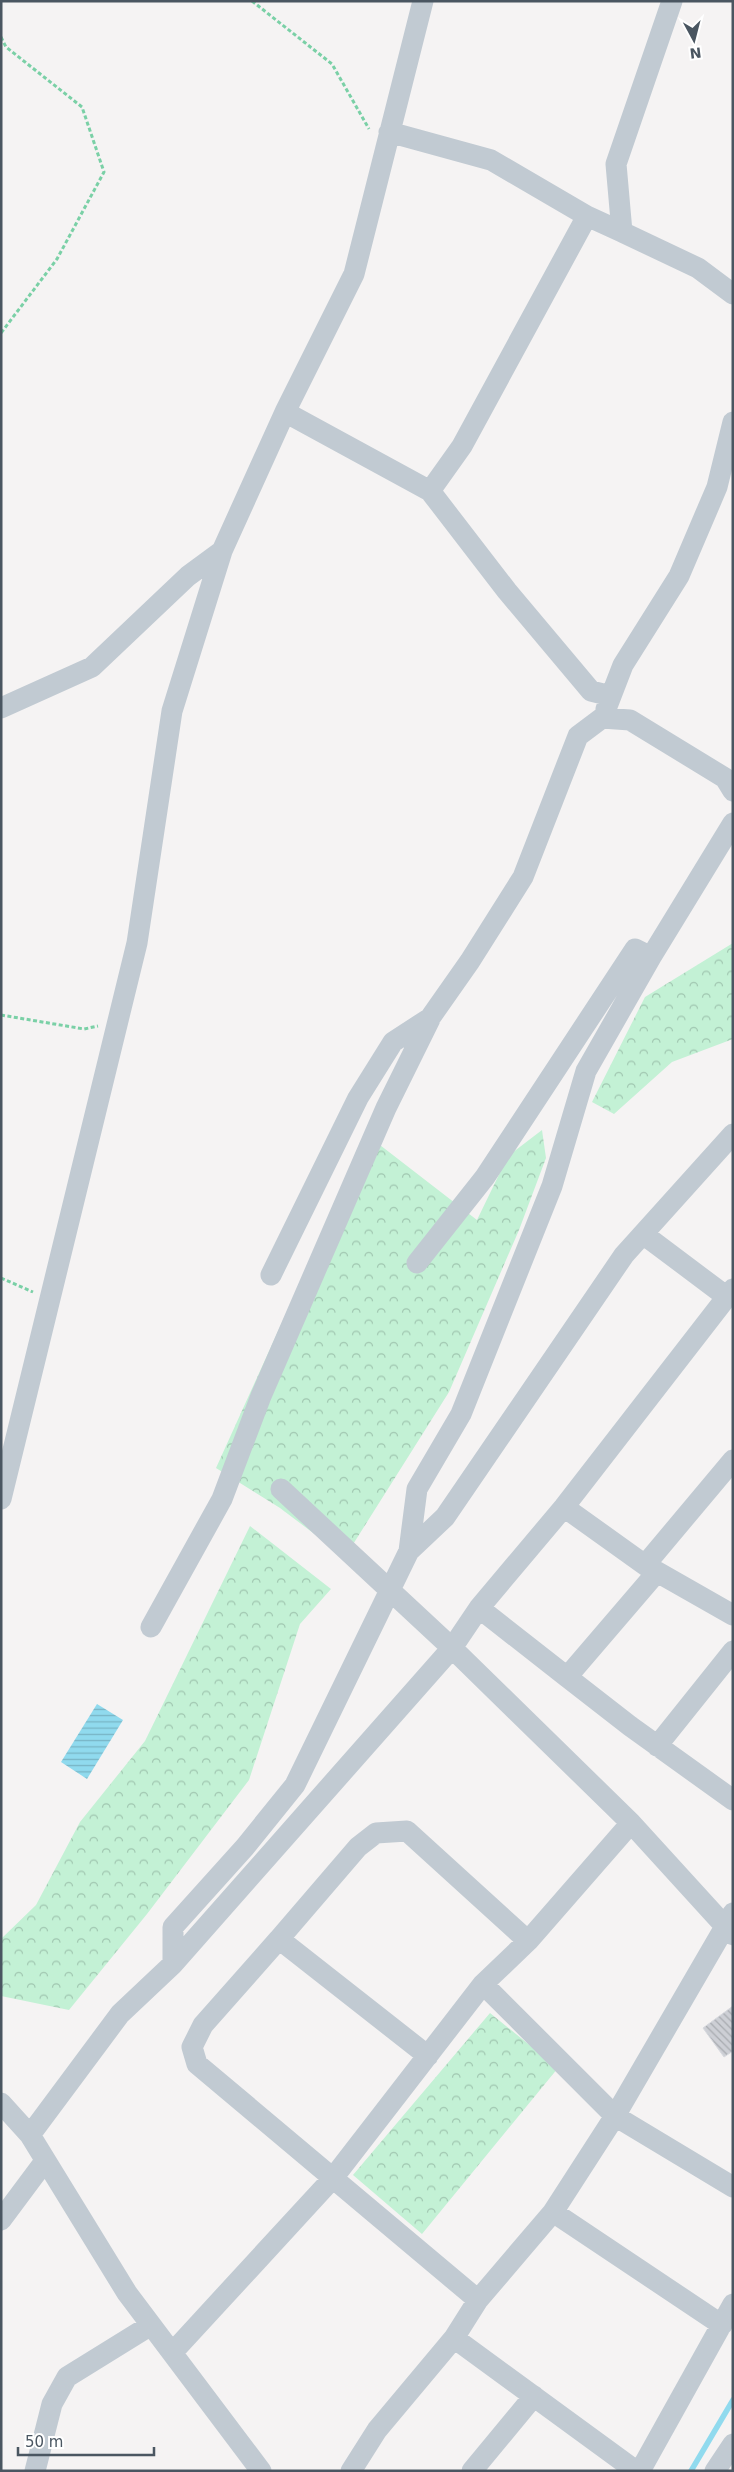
<svg xmlns="http://www.w3.org/2000/svg" width="734" height="2472" viewBox="0 0 734 2472" font-family="'DejaVu Sans',sans-serif">
	<style>
		.forest { fill: url(#forest-crowns) }
		.water { fill: url(#water-rules) }
		.lines { fill: none; stroke-linecap: round; stroke-linejoin: round }
		.stream { stroke: #90daee; stroke-width: 5.5 }
		.building { fill: url(#building-back-hatch); stroke: #d7d9de }
		.path { stroke: #7ad0a6; stroke-width: 3; stroke-dasharray: 4 2.5; stroke-linecap: butt }
		.minor { stroke: #c1cad2; stroke-width: 21 }
	</style>
	<defs>
		<pattern id="forest-crowns" width="20" height="18" patternUnits="userSpaceOnUse" patternTransform="scale(1.25)"><rect width="20" height="18" fill="#c3f1d5"/><path d="M2 6a3 3 0 1 1 6 0M12 15a3 3 0 1 1 6 0" fill="none" stroke="#a0c6b0"/></pattern>
		<pattern id="water-rules" width="6" height="5" patternUnits="userSpaceOnUse" patternTransform="scale(1.25)"><rect width="6" height="5" fill="#90daee"/><path d="M0 2.5h6" fill="none" stroke="#78b4c4"/></pattern>
		<pattern id="building-back-hatch" width="6" height="6" patternUnits="userSpaceOnUse" patternTransform="scale(1.25)"><rect width="6" height="6" fill="#cdcfd5"/><path d="M-1 5l2 2M0 0l6 6M5-1l2 2" fill="none" stroke="#a8abb0"/></pattern>
	</defs>
	<rect width="100%" height="100%" fill="#f5f3f3"/>
	<path class="forest" d="M733,943v96l-61,23 -58,52 -22,-12 53,-105z
		M542,1130l4,28 -27,72 -70,162 -104,165 -65,-49 -64,-40 151,-333 110,85 31,-64z
		M250,1526l81,63 -31,35 -51,156 -102,134 -78,96 -68,-14v-57l35,-34 44,-83 65,-81z
		M490,2013l68,55 -136,166 -69,-59z"/>
	<path class="water" d="M97,1704l26,16 -36,59 -26,-17z"/>
	<g class="lines">
		<path class="stream" d="M691,2471l42,-71"/>
	</g>
	<path class="building" d="M733,2006v45l-9,6 -21,-29z"/>
	<g class="lines">
		<path class="path" d="M252,1l80,63 37,65
			M1,37l5,10 76,60 22,65 -47,87 -56,74
			M1,1015l83,14 14,-3
			M1,1278l32,14"/>
		<path class="minor" d="M672,1l-56,163 6,68 76,36 35,26
			M389,132l102,28 96,56 35,16
			M285,412l145,79 77,100 84,100 20,5
			M430,491l32,-45 125,-230
			M1,708l91,-41 96,-91 34,-25
			M606,709l17,-44 56,-89 38,-89 16,-65
			M643,1234l84,63
			M417,1263l68,-86 150,-228 16,8
			M271,1275l87,-177 35,-56 37,-24 40,-57 53,-84 55,-141 24,-18 28,2 95,58 8,13
			M281,1489l171,159 179,175 102,112
			M1,1499l136,-556 35,-232 50,-160 63,-139 69,-138 69,-273
			M564,1507l81,58 88,50
			M409,1551l8,-62 44,-75 91,-228 34,-115 65,-114 82,-134
			M645,1565l88,-105
			M657,1572l-90,105 63,49 103,74
			M479,1608l88,69
			M151,1627l71,-128 39,-103 125,-288 44,-89
			M657,1746l76,-95
			M279,1939l-76,86 -11,22 5,17 281,236
			M173,1964v-37l72,-80 50,-62 114,-234 36,-34 179,-262 109,-121
			M483,1984l132,132 118,71
			M428,2056l-149,-117 79,-92 18,-14 31,-2 121,110
			M1,2103l29,32 97,158 134,178
			M30,2135l90,-121 53,-50 279,-316 27,-40 85,-101 169,-218
			M553,2212l169,113
			M1,2220l44,-59
			M454,2338l182,133
			M172,2353l161,-175 150,-194 45,-43 103,-118
			M35,2471l17,-67 15,-27 84,-52
			M351,2471l26,-41 77,-92 24,-38 75,-88 62,-96 118,-203
			M472,2471l62,-75
			M640,2471l93,-167
			M715,2471l18,-27"/>
	</g>
	<rect width="734" height="2472" fill="none" stroke="#4a5661" stroke-width="5"/>
	<g transform="translate(694 40) rotate(173)" stroke="#ffffff" stroke-width="4" paint-order="stroke">
	<path d="M0-4L9 19L0 12L-9 19Z" fill="#4a5661"/>
	<text y="-8" font-size="14" font-weight="bold" text-anchor="middle" fill="#4a5661">N</text>
	</g>
	<path d="M18 2447v8h136v-8" fill="none" stroke="#4a5661" stroke-width="2.5"/>
	<text x="25" y="2447" font-size="15" fill="#4a5661" stroke="#ffffff" stroke-width="4" paint-order="stroke">50 m</text>
</svg>
